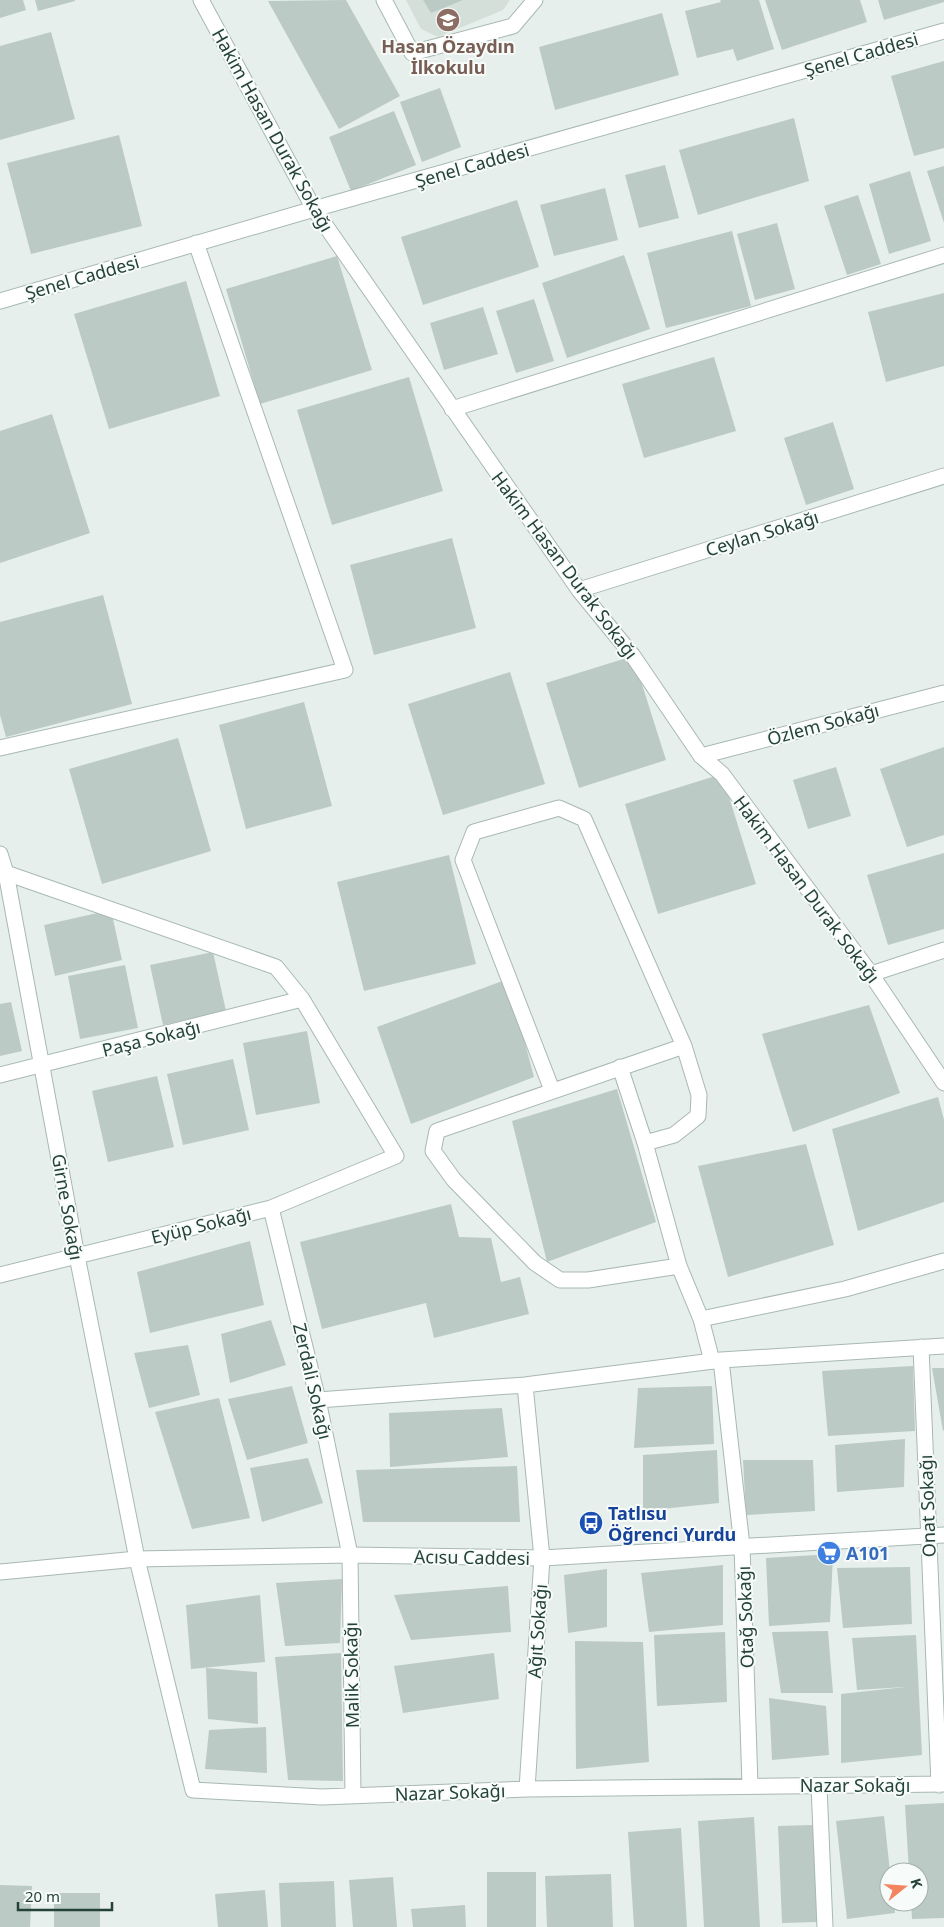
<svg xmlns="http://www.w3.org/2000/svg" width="944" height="1927" viewBox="0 0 944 1927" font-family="'Noto Sans',sans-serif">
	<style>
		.built { fill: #d4dfda }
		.building { fill: #bbcac4 }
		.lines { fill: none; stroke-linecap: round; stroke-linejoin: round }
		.service-casing { stroke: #a8b8b2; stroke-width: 17 }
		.minor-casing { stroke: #a8b8b2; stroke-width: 17 }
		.tertiary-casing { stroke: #a8b8b2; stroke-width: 17 }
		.service { stroke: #fff; stroke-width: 15 }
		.minor { stroke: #fff; stroke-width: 15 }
		.tertiary { stroke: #fff; stroke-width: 15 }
		.labels { text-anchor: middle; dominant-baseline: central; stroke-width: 4; stroke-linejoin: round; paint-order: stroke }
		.education-label { font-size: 18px; font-weight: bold; fill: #785e54; stroke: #f7fbf9 }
		.street-label { font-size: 18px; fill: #24423a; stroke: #f7fbf9 }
		.transit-label { font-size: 18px; font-weight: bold; fill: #164399; stroke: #f7fbf9; text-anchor: start }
		.shop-label { font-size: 18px; font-weight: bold; fill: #366cbe; stroke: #f7fbf9; text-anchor: start }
	</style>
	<rect width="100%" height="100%" fill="#e6efeb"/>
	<path class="built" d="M406,0h104l-7,10 -65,27 -17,-8z"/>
	<path class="building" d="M0,0h23l3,10 -26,8z
		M35,0h40v1l-37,10z
		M346,0l54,96 -61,33 -71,-128z
		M423,0h40l-32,13z
		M720,0h39l15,49 -37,12 -4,-12 -36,9 -12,-47 36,-9z
		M765,0h95l7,22 -85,28z
		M878,0h66v2l-60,18z
		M662,13l17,62 -124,35 -16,-63z
		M51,32l24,87 -75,21v-94z
		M944,61v87l-30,8 -23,-80z
		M440,88l21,59 -39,15 -22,-60z
		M394,111l22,54 -65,26 -22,-54z
		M794,118l15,63 -111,34 -19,-65z
		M119,135l23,91 -111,28 -24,-91z
		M665,165l14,53 -40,10 -14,-53z
		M944,166v57l-17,-52z
		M910,171l21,70 -42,13 -20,-70z
		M605,188l13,52 -64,16 -14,-51z
		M858,195l23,69 -34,11 -23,-69z
		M517,200l22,67 -116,38 -22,-68z
		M777,223l18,66 -40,11 -18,-66z
		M732,231l19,75 -85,22 -19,-75z
		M624,255l26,74 -83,29 -25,-75z
		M337,256l35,114 -112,34 -34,-115z
		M186,281l34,115 -111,33 -35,-115z
		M944,293v73l-58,16 -18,-70z
		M534,299l20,62 -38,12 -20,-62z
		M483,307l15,47 -54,16 -14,-47z
		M714,357l22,74 -92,27 -22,-74z
		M409,377l34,114 -111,34 -35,-115z
		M52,414l38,119 -90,30v-132z
		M833,422l21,67 -48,16 -22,-67z
		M452,538l24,90 -102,27 -24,-90z
		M103,595l29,109 -126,33 -6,-22v-93z
		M633,656l33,104 -87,28 -33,-105z
		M510,672l35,112 -102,31 -35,-111z
		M304,702l28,104 -86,23 -27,-104z
		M178,738l33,113 -109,33 -33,-115z
		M944,747v88l-37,12 -27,-78z
		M836,767l15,49 -43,13 -15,-49z
		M722,774l34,110 -98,30 -33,-110z
		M944,853v76l-56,16 -21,-70z
		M449,855l27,109 -112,27 -27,-109z
		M111,910l11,50 -67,16 -11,-51z
		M213,952l13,59 -63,14 -13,-60z
		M125,965l13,63 -58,11 -12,-63z
		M508,979l26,98 -123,47 -34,-97z
		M11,1002l11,49 -22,5v-52z
		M869,1005l31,88 -107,39 -31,-98z
		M307,1031l13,72 -64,12 -13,-72z
		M233,1059l16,71 -66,15 -16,-71z
		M157,1076l17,71 -66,15 -16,-71z
		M617,1089l39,133 -109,40 -35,-141z
		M938,1097l6,23v82l-86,29 -26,-102z
		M806,1144l28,101 -106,32 -30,-111z
		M451,1204l8,33 32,1 10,44 19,-5 9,37 -95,24 -8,-35 -104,26 -22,-87z
		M250,1241l14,64 -114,28 -13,-61z
		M271,1320l15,45 -56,18 -9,-49z
		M188,1345l12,50 -51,13 -15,-55z
		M913,1366l2,65 -87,5 -6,-65z
		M932,1368h12v62l-1,1z
		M292,1386l16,57 -61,17 -19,-61z
		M712,1386l2,58 -80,4 4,-60z
		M219,1398l31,120 -58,11 -37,-117z
		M502,1408l6,49 -118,10 -1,-54z
		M905,1439l-1,48 -67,5 -2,-47z
		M717,1450l2,53 -76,8v-56z
		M308,1458l15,45 -61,19 -12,-54z
		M743,1460h70l2,51 -69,4z
		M517,1466l3,56h-157l-7,-52z
		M833,1554l-3,68 -61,4 -3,-68z
		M723,1565v60l-74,7 -8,-59z
		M910,1567l2,57 -69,4 -6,-60z
		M607,1569v58l-39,6 -4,-58z
		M342,1579l-2,64 -55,3 -9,-63z
		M508,1586l3,46 -100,8 -17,-45z
		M260,1595l5,67 -74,7 -5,-64z
		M828,1631l5,62h-52l-9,-61z
		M725,1632l2,70 -70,4 -3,-71z
		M916,1635l6,120 -81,8v-69l64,-7 -48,3 -5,-52z
		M575,1641l68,1 6,120 -73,7z
		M341,1653l2,128 -55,-1 -13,-123z
		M494,1653l5,46 -96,14 -9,-47z
		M206,1668l51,4 1,52 -50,-5z
		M769,1698l57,8 3,49 -57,5z
		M266,1727l1,46 -62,-4 4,-39z
		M944,1803v115l-32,1 -1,-17h8v-30h-10l-4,-67z
		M884,1816l6,56 -1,30h5l1,11 -48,6 -11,-98z
		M754,1817l6,110h-56l-6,-106z
		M813,1825l4,97 -35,1 -4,-97z
		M681,1828l6,99h-53l-6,-95z
		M487,1872h49v55h-49z
		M611,1874l2,53h-66l-2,-51z
		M393,1877l4,50h-44l-4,-47z
		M334,1881l2,46h-55l-2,-44z
		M0,1885l32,1 -2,41h-30z
		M265,1890l3,37h-50l-3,-33z
		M54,1893h46v34h-46z
		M465,1905l1,22h-53l-2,-18z"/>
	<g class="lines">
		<g class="service-casing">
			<path id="service" d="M620,1067l25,76 34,123
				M552,1090l-89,-230 11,-28 85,-24 25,11 100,227 -247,85 -4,20 21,29 81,83 25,17h28l91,-14 22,53 11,42
				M645,1143l29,-8 24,-19 1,-21 -15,-49
				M701,1319l144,-30 99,-28"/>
		</g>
		<g class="minor-casing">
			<path id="minor" d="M201,0l113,209 265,381 54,66 68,100 21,18 149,200 73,109
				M384,0l28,53 101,-27 22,-26
				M452,409l492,-154
				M579,590l365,-114
				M0,748l345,-78 -149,-427
				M701,756l243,-63
				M0,854l6,19 71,383 60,303 56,231 129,7 205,-8 417,-5
				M0,875l6,-2 270,94 26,32 94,157 -125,52 -271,67
				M871,974l73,-24
				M0,1075l302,-76
				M271,1208l47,192 32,155 3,241
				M921,1347l18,438
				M721,1360l21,186 8,239
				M525,1385l17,173 -15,231
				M318,1400l207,-15 196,-25 223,-14
				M819,1786l6,141"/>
		</g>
		<g class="tertiary-casing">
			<path id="tertiary" d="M0,301l314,-92 630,-178
				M0,1572l137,-13 213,-4 192,3 402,-23"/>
		</g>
		<use href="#service" class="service"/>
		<use href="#minor" class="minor"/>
		<use href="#tertiary" class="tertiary"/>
	</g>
	<defs>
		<g id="school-disc" transform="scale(1.25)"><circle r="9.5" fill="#8d6e63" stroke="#f7fbf9"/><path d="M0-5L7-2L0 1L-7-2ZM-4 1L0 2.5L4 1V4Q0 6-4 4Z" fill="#fff"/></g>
		<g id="bus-disc" transform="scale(1.25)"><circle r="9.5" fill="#1a4fb4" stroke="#f7fbf9"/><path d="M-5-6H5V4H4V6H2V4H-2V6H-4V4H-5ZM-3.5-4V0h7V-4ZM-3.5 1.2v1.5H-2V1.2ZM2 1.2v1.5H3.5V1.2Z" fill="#fff"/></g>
		<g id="supermarket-disc" transform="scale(1.25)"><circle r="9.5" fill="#3f7fe0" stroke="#f7fbf9"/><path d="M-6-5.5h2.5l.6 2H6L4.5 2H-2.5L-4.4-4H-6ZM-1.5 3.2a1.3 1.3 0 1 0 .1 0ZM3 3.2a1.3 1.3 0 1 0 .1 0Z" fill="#fff"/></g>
	</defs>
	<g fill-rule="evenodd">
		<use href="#school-disc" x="448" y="20"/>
		<use href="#bus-disc" x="591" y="1523"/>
		<use href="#supermarket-disc" x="829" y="1553"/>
	</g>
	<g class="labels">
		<g class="education-label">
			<text x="448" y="46">Hasan Özaydın<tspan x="448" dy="21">İlkokulu</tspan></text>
		</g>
		<g class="street-label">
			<text transform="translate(861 54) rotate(-16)">Şenel Caddesi</text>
			<text transform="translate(273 130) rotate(61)">Hakim Hasan Durak Sokağı</text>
			<text transform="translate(472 165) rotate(-16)">Şenel Caddesi</text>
			<text transform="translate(82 277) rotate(-16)">Şenel Caddesi</text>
			<text transform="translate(762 533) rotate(-17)">Ceylan Sokağı</text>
			<text transform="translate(565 565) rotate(53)">Hakim Hasan Durak Sokağı</text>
			<text transform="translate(823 724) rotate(-15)">Özlem Sokağı</text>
			<text transform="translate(807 889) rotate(53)">Hakim Hasan Durak Sokağı</text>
			<text transform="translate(151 1038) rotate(-14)">Paşa Sokağı</text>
			<text transform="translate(68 1207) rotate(80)">Girne Sokağı</text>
			<text transform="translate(201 1225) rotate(-14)">Eyüp Sokağı</text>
			<text transform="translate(313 1381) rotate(77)">Zerdali Sokağı</text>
			<text transform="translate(927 1506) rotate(-92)">Onat Sokağı</text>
			<text transform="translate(472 1557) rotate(1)">Acısu Caddesi</text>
			<text transform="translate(745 1617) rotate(-92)">Otağ Sokağı</text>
			<text transform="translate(537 1631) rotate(-86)">Ağıt Sokağı</text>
			<text transform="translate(351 1675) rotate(-91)">Malik Sokağı</text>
			<text x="855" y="1785">Nazar Sokağı</text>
			<text transform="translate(450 1792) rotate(-2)">Nazar Sokağı</text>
		</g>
		<g class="transit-label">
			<text x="608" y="1513">Tatlısu<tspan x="608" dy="21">Öğrenci Yurdu</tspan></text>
		</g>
		<g class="shop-label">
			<text x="846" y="1553">A101</text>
		</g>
	</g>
	<g transform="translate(904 1887) rotate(73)"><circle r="24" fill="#f7fbf9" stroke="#a3b1ad"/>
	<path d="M0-4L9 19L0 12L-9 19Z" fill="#f4845f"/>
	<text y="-8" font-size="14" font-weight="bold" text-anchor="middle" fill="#24423a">K</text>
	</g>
	<path d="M18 1902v8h94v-8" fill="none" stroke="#24423a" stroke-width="2.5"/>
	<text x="25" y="1902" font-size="15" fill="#24423a" stroke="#f7fbf9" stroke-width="4" paint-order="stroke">20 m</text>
</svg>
